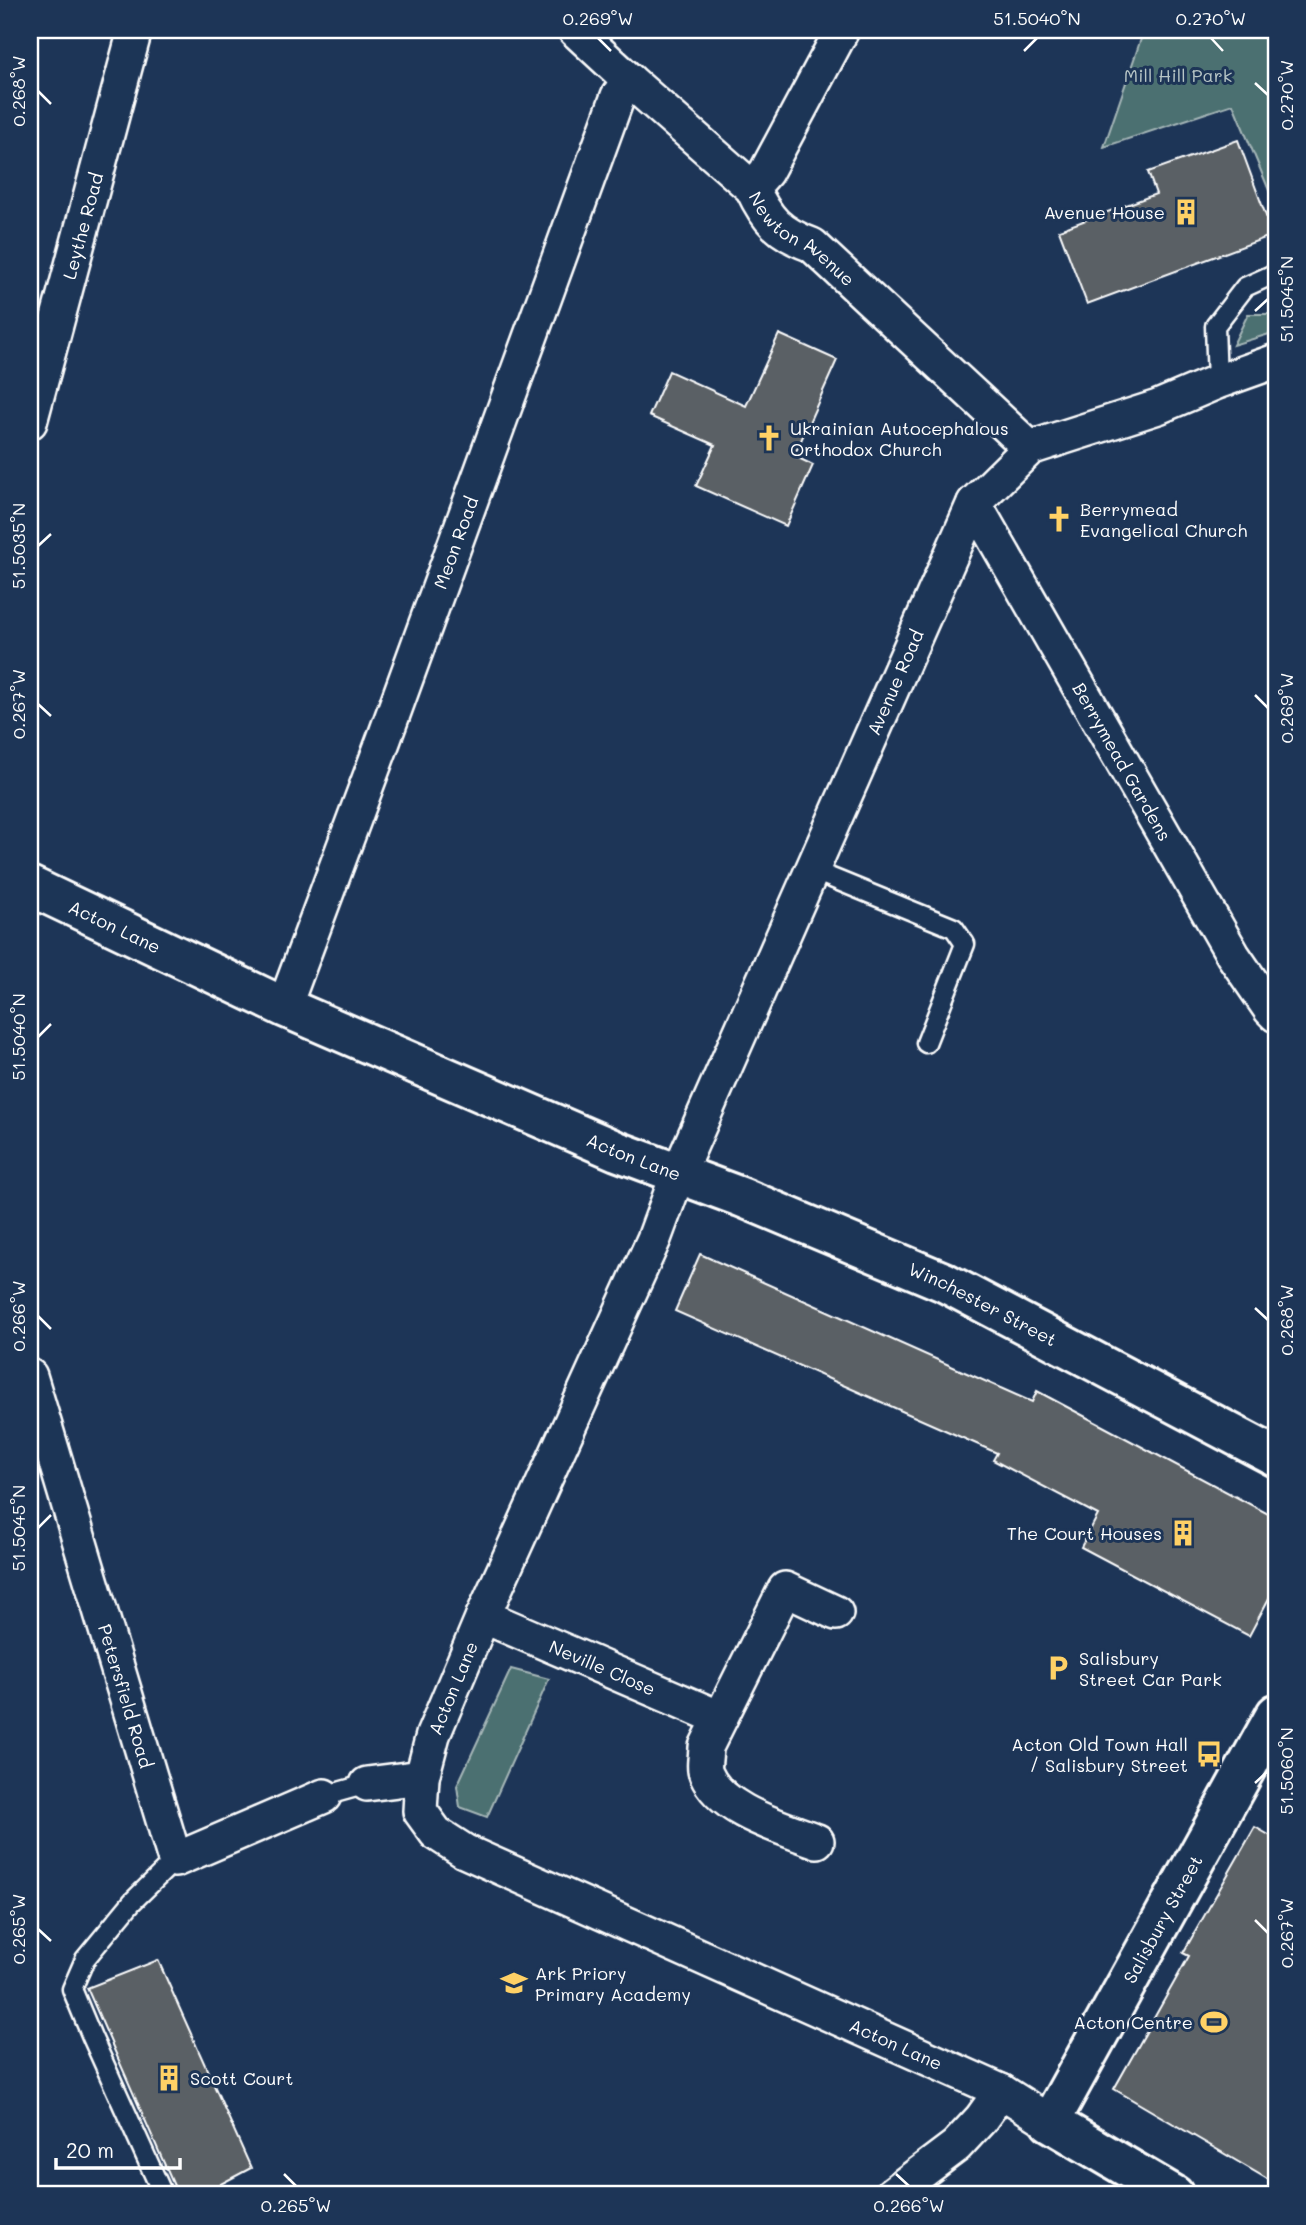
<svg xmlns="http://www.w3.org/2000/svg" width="1306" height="2225" viewBox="0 0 1306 2225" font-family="Mali,sans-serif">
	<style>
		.green { fill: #4c6f71; stroke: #a6b7b8; stroke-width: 2 }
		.building { fill: #5a6065; stroke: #fff; stroke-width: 2 }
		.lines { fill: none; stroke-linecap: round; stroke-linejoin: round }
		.lane-casing { stroke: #fff; stroke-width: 23 }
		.street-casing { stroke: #fff; stroke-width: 38 }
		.secondary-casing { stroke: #fff; stroke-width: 44 }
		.lane { stroke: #1d3557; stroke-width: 18 }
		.street { stroke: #1d3557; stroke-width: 33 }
		.secondary { stroke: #1d3557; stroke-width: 38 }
		.ticks { fill: none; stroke: #fff; stroke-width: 2.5 }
		.labels { text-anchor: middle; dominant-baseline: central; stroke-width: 6; stroke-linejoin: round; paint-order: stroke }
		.park-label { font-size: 18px; fill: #b7c5c6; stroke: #1d3557 }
		.poi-label { font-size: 18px; fill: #fff; stroke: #1d3557; text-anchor: start }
		.street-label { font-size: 18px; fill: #fff; stroke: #1d3557 }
		.neatline { fill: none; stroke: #fff; stroke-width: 2.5 }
		.ticks-label { font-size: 18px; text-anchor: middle; fill: #fff }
	</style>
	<rect width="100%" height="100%" fill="#1d3557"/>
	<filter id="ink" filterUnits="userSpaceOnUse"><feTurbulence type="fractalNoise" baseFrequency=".0143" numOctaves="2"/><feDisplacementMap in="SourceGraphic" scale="14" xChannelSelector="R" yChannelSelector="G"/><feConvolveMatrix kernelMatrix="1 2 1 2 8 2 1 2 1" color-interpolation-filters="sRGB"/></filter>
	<g filter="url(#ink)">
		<path class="green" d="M1144,30h132v177l-43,-103 -129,43z
			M1248,314h28v18l-43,13z
			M511,1669l38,10 -62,138 -27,-10 -3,-21z"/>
		<path class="building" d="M1238,140l35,95 -186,69 -28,-74 97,-36 -8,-22z
			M779,334l58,26 -43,96 19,9 -27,61 -90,-40 19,-41 -66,-29 20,-45 77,35z
			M700,1254l332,148 5,-11 239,127v67l-27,51 -168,-89 17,-32 -105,-55 4,-7 -322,-142z
			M1255,1827l21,12v345l-162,-95 75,-133 -6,-3z
			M158,1960l93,208 -51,27h-22l-91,-207z"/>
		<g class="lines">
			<g class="lane-casing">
				<path id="lane" d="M1217,382l-2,-56 30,-39 31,-14
					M812,870l142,58 11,16 -39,99
					M324,1796l43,-12
					M160,2188l-68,-151 -20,-48 13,-30 47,-57 43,-42"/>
			</g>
			<g class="street-casing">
				<g id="street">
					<path id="s1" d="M575,30l54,50 123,108c15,32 27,45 60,57l218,203"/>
					<path d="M752,188l14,-16 76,-142"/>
					<path id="s2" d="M30,422l105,-392"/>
					<path id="s3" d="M974,503l259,452 37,54 6,6"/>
					<path id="s4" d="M284,1007l100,-268 234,-643 11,-16"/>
					<path id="s5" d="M30,1376l145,484 149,-64"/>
					<path id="s6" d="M483,1616l237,102"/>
					<path d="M367,1784l55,-7"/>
					<path d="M817,1841c-35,-14 -95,-29 -111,-67 -3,-7 0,-19 0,-27l79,-158 51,24"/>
					<path id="s7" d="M1050,2122l-49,-31 -537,-240 -28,-18 -16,-22 2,-34 11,-42 50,-119 171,-377 24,-65 296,-671 56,-55 128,-41 59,-25 59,-21"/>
					<path d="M891,2195l65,-49 25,-27 20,-28"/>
				</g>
			</g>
			<g class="secondary-casing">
				<g id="secondary">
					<path id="s8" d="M30,886l254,121 333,144 124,46 203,85 332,175"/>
					<path id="s9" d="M1174,2195l-124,-73 226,-408"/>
				</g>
			</g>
			<use href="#lane" class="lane"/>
			<use href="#street" class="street"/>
			<use href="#secondary" class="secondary"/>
		</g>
	</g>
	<path class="ticks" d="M598,38l13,13M1211,38l12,13M1024,51l13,-13M1255,83l13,12M38,91l13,13M1255,311l13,-12M38,546l13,-12M1255,695l13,13M38,704l13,12M38,1037l13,-13M1255,1308l13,12M38,1316l13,13M38,1528l13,-13M1255,1783l13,-12M1255,1920l13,13M38,1929l13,12M284,2174l12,12M896,2174l13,12"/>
	<defs>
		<g id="building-bare" transform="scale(2.1)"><path d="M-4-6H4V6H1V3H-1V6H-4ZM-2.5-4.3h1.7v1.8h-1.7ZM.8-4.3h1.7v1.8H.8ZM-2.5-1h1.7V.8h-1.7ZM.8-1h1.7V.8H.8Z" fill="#ffd166" stroke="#1d3557" stroke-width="2.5" paint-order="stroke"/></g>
		<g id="church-bare" transform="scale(2.1)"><path d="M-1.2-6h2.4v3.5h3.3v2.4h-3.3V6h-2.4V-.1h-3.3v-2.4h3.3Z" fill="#ffd166" stroke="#1d3557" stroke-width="2.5" paint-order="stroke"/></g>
		<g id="parking-bare" transform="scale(2.1)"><path d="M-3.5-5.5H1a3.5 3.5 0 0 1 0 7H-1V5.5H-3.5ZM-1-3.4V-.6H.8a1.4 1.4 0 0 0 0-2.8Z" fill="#ffd166" stroke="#1d3557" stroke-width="2.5" paint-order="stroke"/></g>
		<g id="bus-bare" transform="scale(2.1)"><path d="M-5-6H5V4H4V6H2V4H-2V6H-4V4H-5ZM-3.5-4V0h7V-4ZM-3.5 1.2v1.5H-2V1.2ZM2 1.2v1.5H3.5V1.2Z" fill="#ffd166" stroke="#1d3557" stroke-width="2.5" paint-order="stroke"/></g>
		<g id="school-bare" transform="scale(2.1)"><path d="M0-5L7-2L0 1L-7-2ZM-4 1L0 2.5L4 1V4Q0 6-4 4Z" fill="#ffd166" stroke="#1d3557" stroke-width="2.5" paint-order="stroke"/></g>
		<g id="stadium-bare" transform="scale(2.1)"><path d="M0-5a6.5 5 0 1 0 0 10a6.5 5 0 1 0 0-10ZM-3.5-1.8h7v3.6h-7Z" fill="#ffd166" stroke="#1d3557" stroke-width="2.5" paint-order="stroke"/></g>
	</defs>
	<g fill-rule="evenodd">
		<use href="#building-bare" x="1186" y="212"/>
		<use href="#church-bare" x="769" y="438"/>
		<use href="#church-bare" x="1059" y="519"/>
		<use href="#building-bare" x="1183" y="1533"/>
		<use href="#parking-bare" x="1058" y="1668"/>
		<use href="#bus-bare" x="1209" y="1754"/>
		<use href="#school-bare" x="514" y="1983"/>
		<use href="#stadium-bare" x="1214" y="2022"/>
		<use href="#building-bare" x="169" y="2078"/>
	</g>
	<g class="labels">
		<g class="park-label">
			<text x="1178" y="75">Mill Hill Park</text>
		</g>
		<g class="poi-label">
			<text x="1165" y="212" text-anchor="end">Avenue House</text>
			<text x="790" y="428">Ukrainian Autocephalous<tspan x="790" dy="21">Orthodox Church</tspan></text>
			<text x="1080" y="509">Berrymead<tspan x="1080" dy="21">Evangelical Church</tspan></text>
			<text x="1162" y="1533" text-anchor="end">The Court Houses</text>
			<text x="1079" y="1658">Salisbury<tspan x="1079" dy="21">Street Car Park</tspan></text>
			<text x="1188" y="1744" text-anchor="end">Acton Old Town Hall<tspan x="1188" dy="21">/ Salisbury Street</tspan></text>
			<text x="535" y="1973">Ark Priory<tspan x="535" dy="21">Primary Academy</tspan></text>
			<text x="1193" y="2022" text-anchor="end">Acton Centre</text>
			<text x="190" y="2078">Scott Court</text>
		</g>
		<g class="street-label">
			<text stroke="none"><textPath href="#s2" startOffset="203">Leythe Road</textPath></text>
			<text stroke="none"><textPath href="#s1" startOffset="310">Newton Avenue</textPath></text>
			<text stroke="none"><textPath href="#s4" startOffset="495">Meon Road</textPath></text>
			<text stroke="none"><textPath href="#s7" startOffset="1934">Avenue Road</textPath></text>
			<text stroke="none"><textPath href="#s3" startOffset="298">Berrymead Gardens</textPath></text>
			<text stroke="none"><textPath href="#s8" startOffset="94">Acton Lane</textPath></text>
			<text stroke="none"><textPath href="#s8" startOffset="662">Acton Lane</textPath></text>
			<text stroke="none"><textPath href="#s8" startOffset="1041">Winchester Street</textPath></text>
			<text stroke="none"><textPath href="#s6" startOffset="130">Neville Close</textPath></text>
			<text stroke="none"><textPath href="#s7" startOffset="835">Acton Lane</textPath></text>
			<text stroke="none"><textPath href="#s5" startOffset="334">Petersfield Road</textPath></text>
			<text stroke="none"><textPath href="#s9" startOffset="376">Salisbury Street</textPath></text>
			<text transform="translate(896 2044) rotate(24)">Acton Lane</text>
		</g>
	</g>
	<rect width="1306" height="2225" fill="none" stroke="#1d3557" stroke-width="77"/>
	<path d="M56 2158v10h124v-10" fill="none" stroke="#ffffff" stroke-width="3.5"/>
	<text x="66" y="2158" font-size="21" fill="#ffffff" stroke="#1d3557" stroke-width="5" paint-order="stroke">20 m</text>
	<rect x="38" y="38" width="1230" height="2148" class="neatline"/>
	<g class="ticks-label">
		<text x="598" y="25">0.269°W</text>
		<text x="1037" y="25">51.5040°N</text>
		<text x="1211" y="25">0.270°W</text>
		<text transform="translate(19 91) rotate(-90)" y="6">0.268°W</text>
		<text transform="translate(1287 95) rotate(-90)" y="6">0.270°W</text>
		<text transform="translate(1287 299) rotate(-90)" y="6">51.5045°N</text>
		<text transform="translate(19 546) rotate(-90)" y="6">51.5035°N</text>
		<text transform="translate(19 704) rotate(-90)" y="6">0.267°W</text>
		<text transform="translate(1287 708) rotate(-90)" y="6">0.269°W</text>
		<text transform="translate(19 1037) rotate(-90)" y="6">51.5040°N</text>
		<text transform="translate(19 1316) rotate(-90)" y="6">0.266°W</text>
		<text transform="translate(1287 1320) rotate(-90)" y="6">0.268°W</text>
		<text transform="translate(19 1528) rotate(-90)" y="6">51.5045°N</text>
		<text transform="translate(1287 1771) rotate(-90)" y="6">51.5060°N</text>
		<text transform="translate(19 1929) rotate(-90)" y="6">0.265°W</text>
		<text transform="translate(1287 1933) rotate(-90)" y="6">0.267°W</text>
		<text x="296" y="2212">0.265°W</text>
		<text x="909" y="2212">0.266°W</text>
	</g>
</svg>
